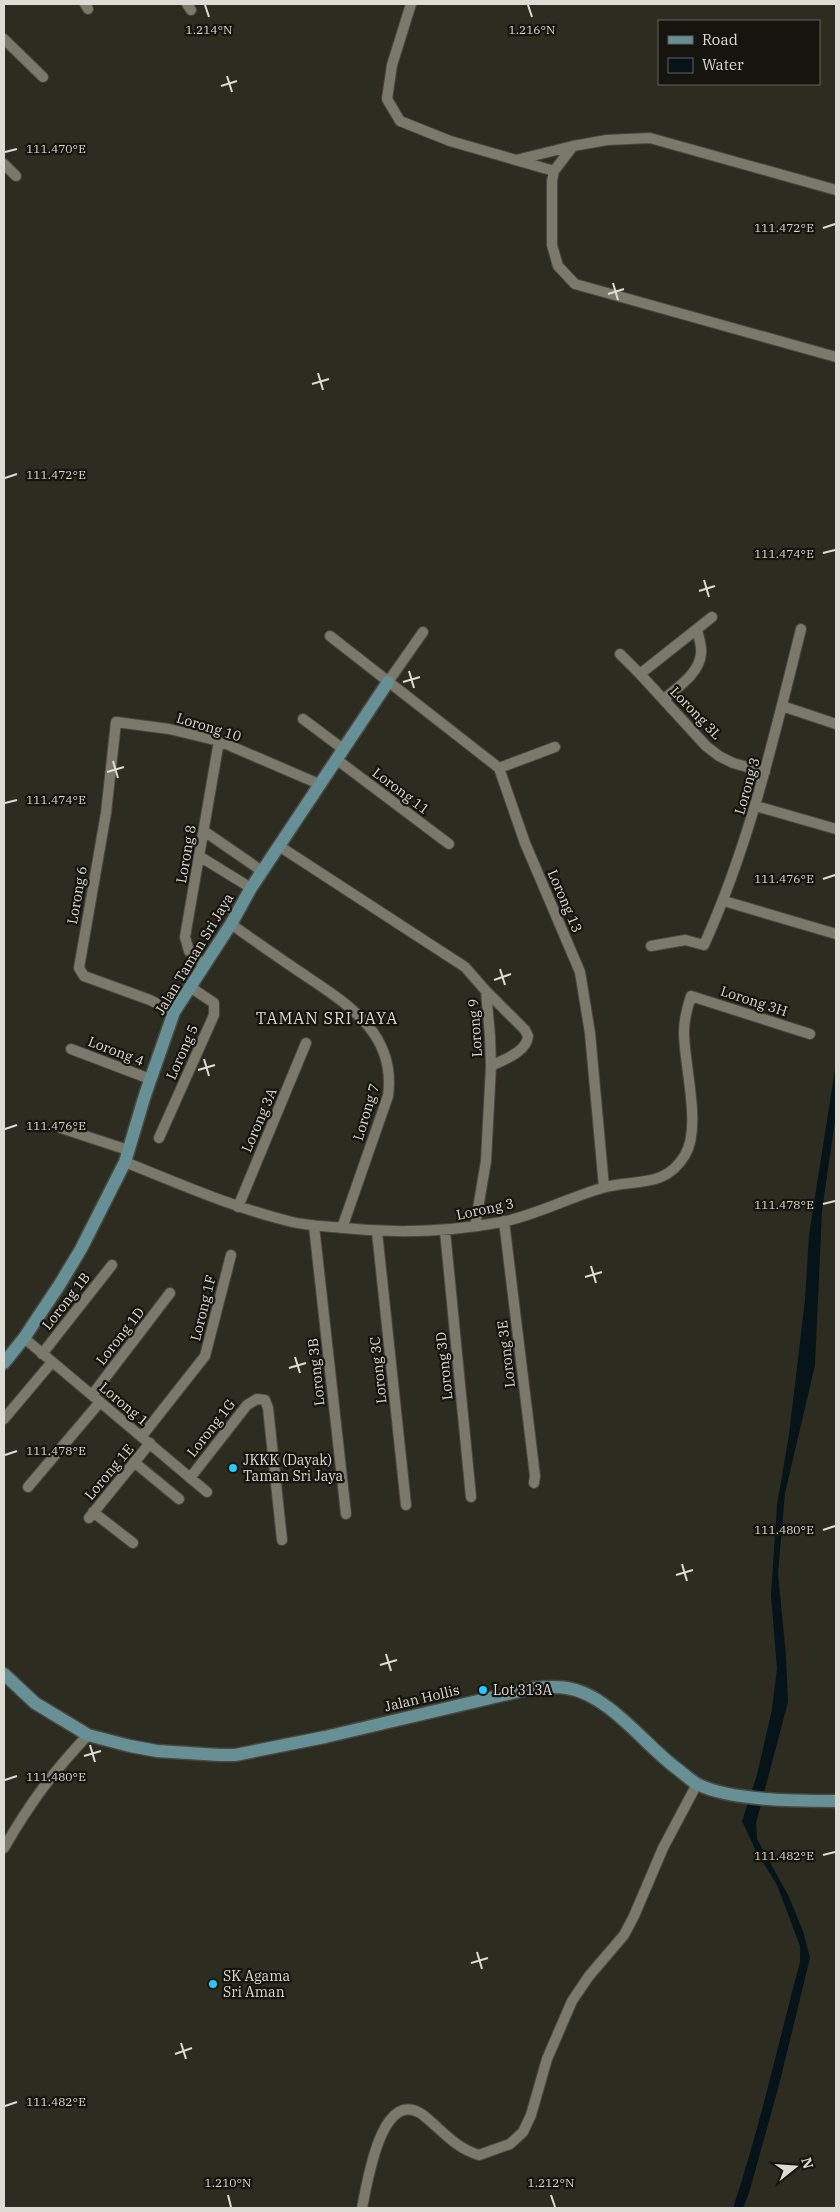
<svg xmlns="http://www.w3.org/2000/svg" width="840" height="2212" viewBox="0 0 840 2212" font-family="'IBM Plex Serif',serif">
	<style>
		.water { fill: #061319 }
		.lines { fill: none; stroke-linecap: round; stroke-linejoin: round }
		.street-casing { stroke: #49483f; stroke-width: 12 }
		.secondary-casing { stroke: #49483f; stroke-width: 15 }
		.street { stroke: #7a796c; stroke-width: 10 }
		.secondary { stroke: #669096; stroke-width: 12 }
		.ticks { fill: none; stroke: #dcdcd4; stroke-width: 2 }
		.poi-dot { fill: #26c9fe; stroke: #15140f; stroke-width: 2 }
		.labels { text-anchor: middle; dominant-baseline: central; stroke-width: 4.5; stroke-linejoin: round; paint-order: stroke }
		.street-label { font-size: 14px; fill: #dcdcd4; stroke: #15140f }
		.poi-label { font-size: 14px; fill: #dcdcd4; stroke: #15140f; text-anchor: start }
		.quarter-label { font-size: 16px; letter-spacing: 1px; fill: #dedccd; stroke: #15140f }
		.ticks-label { font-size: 12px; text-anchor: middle; fill: #dcdcd4; stroke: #15140f; stroke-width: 4.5; stroke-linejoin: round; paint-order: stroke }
	</style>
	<rect width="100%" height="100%" fill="#2d2c21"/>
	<path class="water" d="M836,1063v51l-14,97 -7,154 -30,128 -7,80 8,83 2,46 -32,121 1,16 31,56 15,36 7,27 -31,127 -30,108 -6,15h-10c27,-81 45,-164 67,-246v-16l-23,-61 -22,-36 -13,-28 15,-46 15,-66 5,-40 -6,-74 6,-90 12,-70 16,-135 4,-65z"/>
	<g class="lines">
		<g class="street-casing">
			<path id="street" d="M85,4l3,5
				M187,4l4,6
				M411,4l-19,61 -5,34 13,22 50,20 104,30
				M4,39l39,38
				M516,160l57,-14
				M4,164l12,12
				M836,190l-186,-52 -43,2 -34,6 -19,25 -2,10v64l6,21 17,18 261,73
				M330,636l169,132 26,75 55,129 10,61 14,154
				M620,654l20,20 66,72 13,10 14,7 32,9
				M640,674l72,-57
				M388,682l35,-50
				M664,699c14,-12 36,-26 37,-46 1,-8 -3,-17 -4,-24
				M782,706l54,18
				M303,719l40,30
				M336,759l113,85
				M499,768l56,-21
				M756,806l80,23
				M204,831l58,40
				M279,846l186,121 21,24 4,45 1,30 -5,95 -11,65
				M199,856l52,32
				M724,901l112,33
				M231,924c22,16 44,31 66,46 47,32 100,61 91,126l-46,132
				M651,946l34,-6 19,5c46,-102 70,-208 97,-316
				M204,965l-15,-14 -4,-14 34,-196
				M486,991l39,39 3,6c-1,16 -25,24 -37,30
				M174,1012l-24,-12 -66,-24 -5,-8 27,-155 10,-91 53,7 50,12 100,43
				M71,1049l79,30
				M61,1128l67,22
				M159,1138l55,-123v-12l-24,-16
				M125,1162c55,22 109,46 167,60 17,4 35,4 52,6 54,6 104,4 158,-6 34,-7 66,-24 100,-34 32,-10 62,2 83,-33 17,-28 -1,-89 -1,-123 0,-12 3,-24 7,-36l119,38
				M238,1207l68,-164
				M504,1221l31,255 -1,7
				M314,1226l32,288
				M445,1231l26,266
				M377,1232l29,273
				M24,1338l183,154
				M42,1354l70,-89
				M92,1395l78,-102
				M4,1419l48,-57
				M142,1436l63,-80 26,-101
				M134,1462l45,37
				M190,1478l57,-73 10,-6 8,1 3,8 14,132
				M28,1487l72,-85
				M93,1512l40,31
				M89,1518l61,-75
				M4,1848c26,-45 48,-75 84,-113
				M362,2208c5,-23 19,-123 61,-93 19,15 32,33 56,40l31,-11 13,-12 8,-17 16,-56 25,-58 17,-25 35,-41 10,-19 29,-68 34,-64"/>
		</g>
		<g class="secondary-casing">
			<path id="secondary" d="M4,1363l20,-25 36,-54 21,-35 44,-87 20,-67 29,-83 57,-88 20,-36 137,-206
				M4,1674l31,29 53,32 42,11 27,5 62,4h16l90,-18 208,-49c11,-1 22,-2 34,0 41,6 77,56 109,80 7,5 14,12 21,16 34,17 101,17 139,17"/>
		</g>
		<use href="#street" class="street"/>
		<use href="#secondary" class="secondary"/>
	</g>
	<path class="ticks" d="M205,5l4,12M528,5l4,12M227,76l5,16M221,86l16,-5M5,152l12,-3M823,228l12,-4M613,283l5,17M608,294l16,-5M318,373l5,17M312,384l17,-5M5,478l12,-4M823,553l12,-3M704,580l5,17M699,591l16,-5M409,671l5,17M403,682l17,-5M113,761l5,17M107,772l17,-5M5,803l12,-3M823,879l12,-4M500,969l5,16M494,980l17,-6M204,1059l5,17M198,1070l17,-5M5,1129l12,-4M823,1204l12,-3M591,1266l5,17M585,1277l17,-5M295,1357l5,16M289,1368l17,-5M5,1455l12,-4M823,1530l12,-4M682,1564l5,17M676,1575l17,-5M386,1654l5,17M380,1665l17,-5M90,1745l5,17M84,1756l17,-5M5,1780l12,-4M823,1855l12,-3M477,1952l5,17M471,1963l17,-5M181,2043l5,16M175,2054l17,-6M5,2106l12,-4M228,2195l3,12M551,2195l4,12"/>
	<g class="poi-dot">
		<circle cx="233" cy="1468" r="5"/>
		<circle cx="483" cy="1690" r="5"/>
		<circle cx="213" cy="1984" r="5"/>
	</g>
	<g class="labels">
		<g class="street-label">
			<text transform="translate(696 713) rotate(46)">Lorong 3L</text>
			<text transform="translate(209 727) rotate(17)">Lorong 10</text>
			<text transform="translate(747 786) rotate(-74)">Lorong 3</text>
			<text transform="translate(401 791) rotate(37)">Lorong 11</text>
			<text transform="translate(186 854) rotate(-80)">Lorong 8</text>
			<text transform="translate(77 895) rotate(-80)">Lorong 6</text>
			<text transform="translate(565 901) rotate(67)">Lorong 13</text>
			<text transform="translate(194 954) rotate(-59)">Jalan Taman Sri Jaya</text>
			<text transform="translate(754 1001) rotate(18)">Lorong 3H</text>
			<text transform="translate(475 1028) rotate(-94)">Lorong 9</text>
			<text transform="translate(116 1051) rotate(21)">Lorong 4</text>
			<text transform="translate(182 1052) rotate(-66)">Lorong 5</text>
			<text transform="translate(366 1112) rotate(-73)">Lorong 7</text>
			<text transform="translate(259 1120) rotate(-67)">Lorong 3A</text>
			<text transform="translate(485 1209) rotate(-12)">Lorong 3</text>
			<text transform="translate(66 1301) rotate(-52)">Lorong 1B</text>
			<text transform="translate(203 1308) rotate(-76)">Lorong 1F</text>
			<text transform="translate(120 1336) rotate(-52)">Lorong 1D</text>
			<text transform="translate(506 1354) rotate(-97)">Lorong 3E</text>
			<text transform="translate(444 1366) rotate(-96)">Lorong 3D</text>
			<text transform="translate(378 1370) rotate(-96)">Lorong 3C</text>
			<text transform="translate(316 1372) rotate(-96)">Lorong 3B</text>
			<text transform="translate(124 1404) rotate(40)">Lorong 1</text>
			<text transform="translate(211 1428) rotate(-52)">Lorong 1G</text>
			<text transform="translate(109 1472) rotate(-50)">Lorong 1E</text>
			<text transform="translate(422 1698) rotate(-13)">Jalan Hollis</text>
		</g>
		<g class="poi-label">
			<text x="243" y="1460">JKKK (Dayak)<tspan x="243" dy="16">Taman Sri Jaya</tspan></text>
			<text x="493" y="1690">Lot 313A</text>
			<text x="223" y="1976">SK Agama<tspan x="223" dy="16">Sri Aman</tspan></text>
		</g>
		<g class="quarter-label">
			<text x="327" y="1018">TAMAN SRI JAYA</text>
		</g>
	</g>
	<g class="ticks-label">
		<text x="209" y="34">1.214°N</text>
		<text x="532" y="34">1.216°N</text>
		<text x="56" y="153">111.470°E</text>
		<text x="784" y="232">111.472°E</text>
		<text x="56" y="479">111.472°E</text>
		<text x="784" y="558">111.474°E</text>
		<text x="56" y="804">111.474°E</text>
		<text x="784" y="883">111.476°E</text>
		<text x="56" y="1130">111.476°E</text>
		<text x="784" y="1209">111.478°E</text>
		<text x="56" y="1455">111.478°E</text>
		<text x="784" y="1534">111.480°E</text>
		<text x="56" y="1781">111.480°E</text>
		<text x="784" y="1860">111.482°E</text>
		<text x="56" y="2106">111.482°E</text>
		<text x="228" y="2187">1.210°N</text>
		<text x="551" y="2187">1.212°N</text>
	</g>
	<rect width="840" height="2212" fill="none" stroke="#dcdcd4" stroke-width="10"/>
	<rect x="658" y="20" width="162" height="65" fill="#15140f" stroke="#65645e"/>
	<rect x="668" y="36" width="25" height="8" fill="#669096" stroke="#65645e"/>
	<text x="702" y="45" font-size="15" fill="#dcdcd4">Road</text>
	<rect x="668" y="58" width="25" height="15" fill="#061319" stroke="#65645e"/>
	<text x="702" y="70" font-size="15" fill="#dcdcd4">Water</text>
	<g transform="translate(795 2167) rotate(73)" stroke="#15140f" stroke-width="4" paint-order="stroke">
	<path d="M0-4L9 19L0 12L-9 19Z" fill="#dcdcd4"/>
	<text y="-8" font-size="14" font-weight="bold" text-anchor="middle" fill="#dcdcd4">N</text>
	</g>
</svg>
